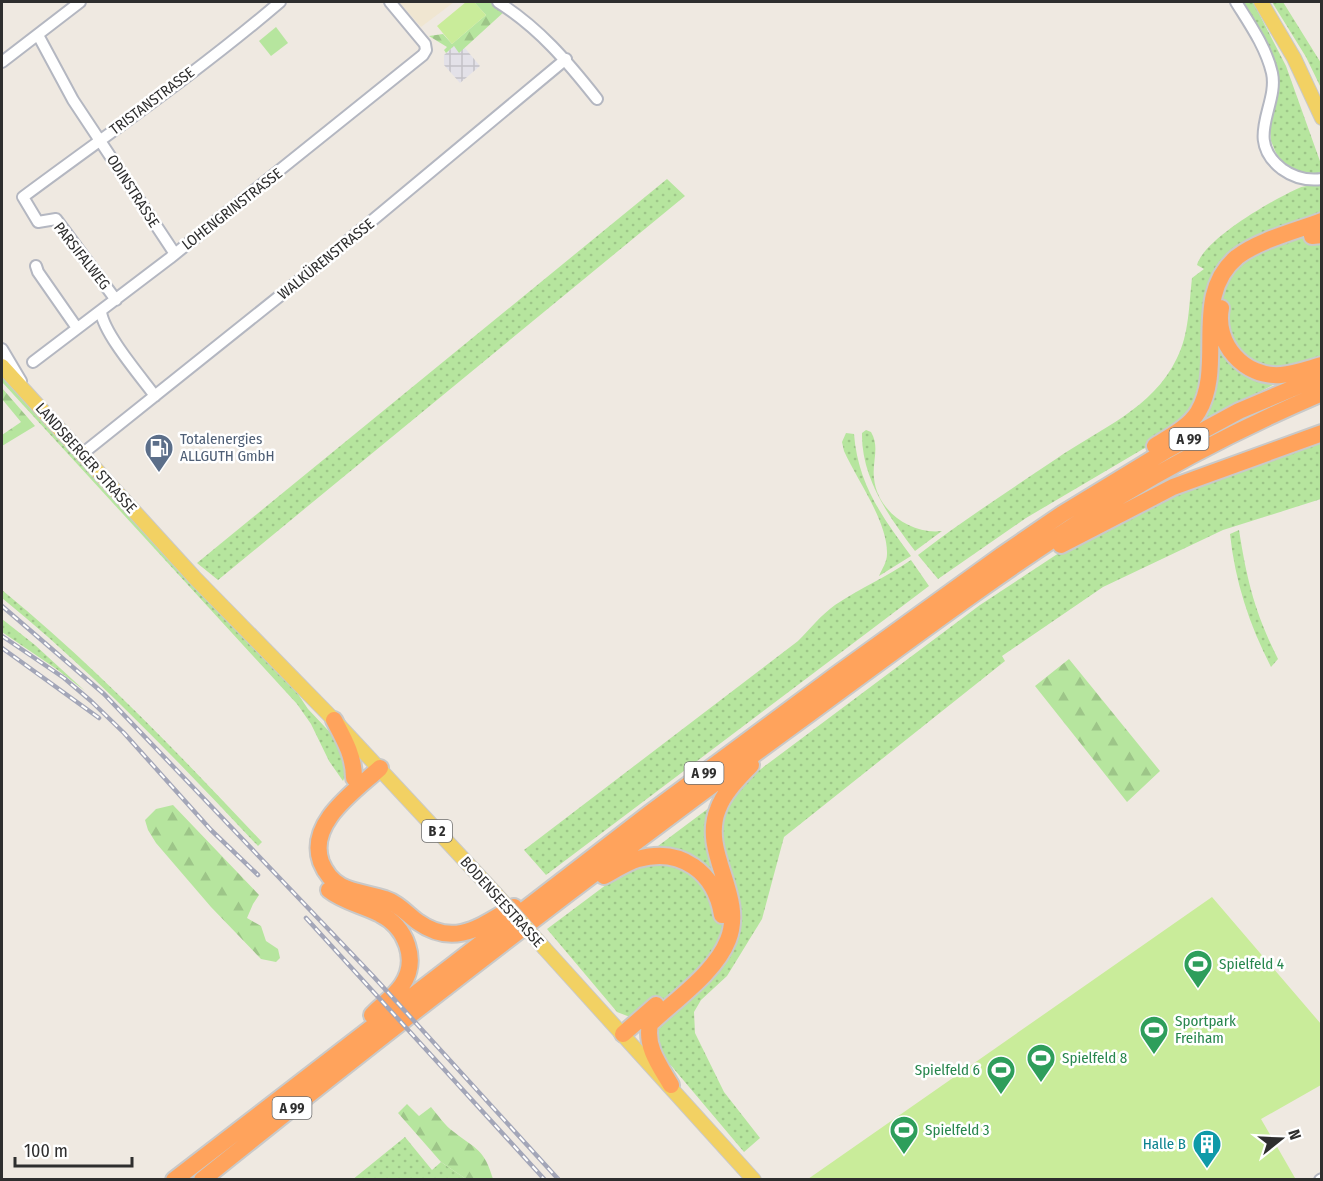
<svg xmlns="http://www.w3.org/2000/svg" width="1323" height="1181" viewBox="0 0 1323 1181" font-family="'Fira Sans Condensed',sans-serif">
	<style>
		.industrial { fill: url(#industrial-grid) }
		.education { fill: #f0e6d1 }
		.grass { fill: url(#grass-dots) }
		.forest { fill: url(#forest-firs) }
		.park { fill: #b6e59e }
		.pitch { fill: #c9ec9a }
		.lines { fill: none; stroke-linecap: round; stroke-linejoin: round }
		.minor-casing { stroke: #b4b7c1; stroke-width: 14 }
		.major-casing { stroke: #c9c9c9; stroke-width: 16 }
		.highway-casing { stroke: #c9c9c9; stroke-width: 20 }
		.minor { stroke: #fff; stroke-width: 10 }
		.major { stroke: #f2d163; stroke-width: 14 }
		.highway { stroke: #ffa35c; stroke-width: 16 }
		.rail-casing { stroke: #a3a6b8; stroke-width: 4.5 }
		.rail { stroke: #fff; stroke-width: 2; stroke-dasharray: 7; stroke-linecap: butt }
		.major-bridge-casing { stroke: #c9c9c9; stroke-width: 16; stroke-linecap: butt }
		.major-bridge { stroke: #f2d163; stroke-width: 14 }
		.labels { text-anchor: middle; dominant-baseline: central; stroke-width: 5; stroke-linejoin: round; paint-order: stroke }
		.shield { fill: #fff; stroke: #6d6d6d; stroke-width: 1.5 }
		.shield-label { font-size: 14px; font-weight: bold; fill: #2e2e2e }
		.street-label { font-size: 15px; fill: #2e2e2e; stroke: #fff }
		.service-label { font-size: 15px; fill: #4e5e75; stroke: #fff; text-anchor: start }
		.leisure-label { font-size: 15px; fill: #27864d; stroke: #fff; text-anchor: start }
		.culture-label { font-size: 15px; fill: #0d838f; stroke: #fff; text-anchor: end }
	</style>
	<defs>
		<pattern id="industrial-grid" width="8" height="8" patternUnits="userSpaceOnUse" patternTransform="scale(1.5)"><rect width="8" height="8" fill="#e3e1e8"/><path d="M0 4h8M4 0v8" fill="none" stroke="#c3c1c7"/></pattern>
		<pattern id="grass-dots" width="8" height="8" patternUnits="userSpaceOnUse" patternTransform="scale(1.5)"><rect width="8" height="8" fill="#b6e59e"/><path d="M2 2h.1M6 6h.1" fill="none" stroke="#9dc588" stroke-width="1.8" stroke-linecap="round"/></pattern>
		<pattern id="forest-firs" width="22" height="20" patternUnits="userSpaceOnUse" patternTransform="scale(1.5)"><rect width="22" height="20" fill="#b6e59e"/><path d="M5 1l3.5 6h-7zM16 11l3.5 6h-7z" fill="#9dc588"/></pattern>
	</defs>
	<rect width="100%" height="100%" fill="#efe9e1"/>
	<path class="industrial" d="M454,46l5,6 5,-5 16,19 -20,17 -16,-18v-10z"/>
	<path class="education" d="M399,2h55l-33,25z"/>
	<path class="grass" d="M1239,2h14l33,64 35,98v8l-10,3 -16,-4 -11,-7 -8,-11 -5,-12 -1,-11 7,-43z
		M1272,2h11l38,61v25l-15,-31z
		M667,179l18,17 -467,384 -21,-17z
		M1321,185v175l-129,67 -49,22 -117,69 -88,61 -20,-24c44,-34 92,-65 138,-96 43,-30 97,-50 121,-101 12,-23 12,-54 15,-80l12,-9 -7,-4c7,-26 77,-66 102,-77 6,-3 15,-2 22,-3z
		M2,377l103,114 191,200 12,18 33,35 6,28 -4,9 -14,-20 -18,-37 -14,-20 -295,-322z
		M866,430l5,2c9,15 1,30 3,46 3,33 37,57 68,53l-27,20c-26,-34 -54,-73 -53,-118z
		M846,433l8,1c4,50 28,83 57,122l-32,20c3,-7 8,-14 8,-22 1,-32 -30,-74 -43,-103l-2,-9z
		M1321,443v56l-98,31 -120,57 -101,69 3,5 -221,176 -22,82 -35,57 -26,24 -7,12 1,21 29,59 36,46 -16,14 -114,-135 -13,-5 -70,-83 433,-324 88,-58 77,-42 127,-49 30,-6z
		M1239,530c8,51 16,83 39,129l-7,8c-22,-43 -36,-86 -41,-133z
		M911,560l18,26 -383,289 -22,-25 274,-209c12,-12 23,-26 37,-36 25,-17 52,-28 76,-45z
		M2,590c94,77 177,164 260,252l-4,4c-82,-87 -164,-173 -256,-248z
		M2,619l33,26 50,46 -30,-23 -53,-36z
		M405,1137l27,33 9,-8 25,17 -114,1z"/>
	<path class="forest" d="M474,2h16l15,9 -46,42 -5,-7 -8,7 -2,-3 3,-3 -18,-11 14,-2 9,10 34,-29z
		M2,388l33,38 -33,20v-11l19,-13 -19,-23z
		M1069,659l91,112 -33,31 -92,-116z
		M173,805l86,90 -6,9 -6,14 14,8 5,15 12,8 2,9 -4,4 -15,-3 -50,-52 -55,-64 -8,-13 -3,-10 11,-11z
		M407,1104l12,12 12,-9c7,8 14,19 23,25 23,18 30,17 39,47h-27l-25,-17 -43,-49z"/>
	<path class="park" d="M276,27l12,16 -17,13 -12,-15z"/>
	<path class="pitch" d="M466,2h8l12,13 -34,29 -15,-18z
		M1212,897l109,127v61l-60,34 34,59 -3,2 -484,-1z"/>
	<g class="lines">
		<g class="minor-casing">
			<path id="minor" d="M498,2c41,26 69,59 99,97
				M1236,2c13,21 30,45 36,71 7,33 -29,66 10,96 11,8 25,12 40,10
				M38,35l35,65 102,154
				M2,62l78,-60
				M36,266l2,6 39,56
				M116,300l-60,-81 -18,3 -15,-25c86,-64 175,-125 257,-195
				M101,312c3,22 40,65 54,84
				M2,349l19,32
				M33,362l137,-104 253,-203 3,-5 -1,-6 -35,-42
				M82,454l244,-195 240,-200
				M1320,1180l2,-1"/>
		</g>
		<g class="major-casing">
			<path id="major" d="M1261,2l33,56 28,60
				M2,366l192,211 140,143 161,173
				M545,949l209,231"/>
		</g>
		<g class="highway-casing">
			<path id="highway" d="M1312,236l10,-1
				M1221,308c-7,35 23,70 60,67 13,-1 27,-6 41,-10
				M1155,446c14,-9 34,-19 43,-34 28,-47 -8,-116 39,-155 22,-17 59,-26 85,-36
				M1061,545l112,-58 149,-54
				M334,720c10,19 20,36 20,58
				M380,768c-25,23 -73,55 -59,94 4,10 11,19 20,24 13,7 30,8 44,13 13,4 22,15 33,23 37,26 63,4 96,-15
				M604,876c11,-6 22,-13 34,-17 43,-12 77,13 84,56
				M329,890c15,12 34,15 51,24 26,13 39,46 22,71 -8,12 -21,20 -30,30
				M623,1034l33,-29
				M671,1085c-11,-19 -26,-38 -21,-61 26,-25 65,-51 78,-84 18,-45 -28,-87 -10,-131 6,-17 21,-31 33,-44
				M174,1180l476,-367 186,-138 166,-120 60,-41 105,-64 72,-39 83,-35
				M202,1180c199,-160 401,-316 607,-466 102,-75 203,-151 310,-217 65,-40 133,-74 203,-104"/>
		</g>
		<use href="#minor" class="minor"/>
		<use href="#major" class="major"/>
		<use href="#highway" class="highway"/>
		<g class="rail-casing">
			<path id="rail" d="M2,606l102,88 269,282 186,204
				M2,636l62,42 27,23 33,32 87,97 47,45
				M2,648l97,70
				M306,918l239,262"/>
		</g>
		<use href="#rail" class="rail"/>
		<g class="major-bridge-casing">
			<path id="major-bridge" d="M495,893l50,56"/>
		</g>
		<use href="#major-bridge" class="major-bridge"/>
	</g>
	<defs>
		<g id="fuel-pin" transform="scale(1.5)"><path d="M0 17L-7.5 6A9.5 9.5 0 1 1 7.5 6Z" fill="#5c6f8a" stroke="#fff"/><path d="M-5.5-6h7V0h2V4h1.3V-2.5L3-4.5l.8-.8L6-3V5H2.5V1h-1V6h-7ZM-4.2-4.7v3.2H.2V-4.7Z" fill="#fff"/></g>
		<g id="stadium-pin" transform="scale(1.5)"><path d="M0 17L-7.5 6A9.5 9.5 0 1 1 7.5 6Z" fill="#2e9e5b" stroke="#fff"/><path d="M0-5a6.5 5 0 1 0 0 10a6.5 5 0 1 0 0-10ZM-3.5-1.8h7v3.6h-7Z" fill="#fff"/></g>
		<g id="building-pin" transform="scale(1.5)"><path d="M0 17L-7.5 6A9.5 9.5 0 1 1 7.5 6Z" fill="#0f9aa8" stroke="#fff"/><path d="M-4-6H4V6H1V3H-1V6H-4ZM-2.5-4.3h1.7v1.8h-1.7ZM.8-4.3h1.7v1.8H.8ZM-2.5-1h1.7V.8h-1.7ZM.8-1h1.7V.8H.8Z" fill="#fff"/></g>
	</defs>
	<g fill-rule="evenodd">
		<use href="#fuel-pin" x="159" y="448"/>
		<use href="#stadium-pin" x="1198" y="964"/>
		<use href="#stadium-pin" x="1154" y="1030"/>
		<use href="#stadium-pin" x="1041" y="1058"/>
		<use href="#stadium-pin" x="1001" y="1070"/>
		<use href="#stadium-pin" x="904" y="1130"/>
		<use href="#building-pin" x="1207" y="1144"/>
	</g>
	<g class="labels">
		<g class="shield">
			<rect x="1169.5" y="428" width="39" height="22" rx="4.5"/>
			<rect x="684.5" y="762" width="39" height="22" rx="4.5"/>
			<rect x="422" y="820" width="30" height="22" rx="4.5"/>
			<rect x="272.5" y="1097" width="39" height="22" rx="4.5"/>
		</g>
		<g class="shield-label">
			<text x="1189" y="439">A 99</text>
			<text x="704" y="773">A 99</text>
			<text x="437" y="831">B 2</text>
			<text x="292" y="1108">A 99</text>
		</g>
		<g class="street-label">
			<text transform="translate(152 101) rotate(-37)">TRISTANSTRASSE</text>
			<text transform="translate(133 191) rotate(57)">ODINSTRASSE</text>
			<text transform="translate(232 209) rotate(-38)">LOHENGRINSTRASSE</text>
			<text transform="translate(82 256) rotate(52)">PARSIFALWEG</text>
			<text transform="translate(326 259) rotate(-39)">WALKÜRENSTRASSE</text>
			<text transform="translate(86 458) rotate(48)">LANDSBERGER STRASSE</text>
			<text transform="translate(502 902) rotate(48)">BODENSEESTRASSE</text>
		</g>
		<g class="service-label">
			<text x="180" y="439">Totalenergies<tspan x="180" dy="17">ALLGUTH GmbH</tspan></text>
		</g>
		<g class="leisure-label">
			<text x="1219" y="964">Spielfeld 4</text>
			<text x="1175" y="1021">Sportpark<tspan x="1175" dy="17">Freiham</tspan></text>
			<text x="1062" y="1058">Spielfeld 8</text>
			<text x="980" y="1070" text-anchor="end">Spielfeld 6</text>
			<text x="925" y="1130">Spielfeld 3</text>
		</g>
		<g class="culture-label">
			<text x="1186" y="1144">Halle B</text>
		</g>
	</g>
	<rect width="1323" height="1181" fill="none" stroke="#2e2e2e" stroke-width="6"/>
	<g transform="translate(1281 1139) rotate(72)" stroke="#ffffff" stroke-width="4.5" paint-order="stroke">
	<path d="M0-4.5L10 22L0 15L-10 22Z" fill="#2e2e2e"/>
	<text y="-9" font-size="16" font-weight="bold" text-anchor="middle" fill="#2e2e2e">N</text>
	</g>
	<path d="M15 1157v9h117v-9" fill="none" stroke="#2e2e2e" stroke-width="3"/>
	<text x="24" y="1157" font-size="18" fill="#2e2e2e" stroke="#ffffff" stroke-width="4.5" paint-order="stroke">100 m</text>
</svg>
